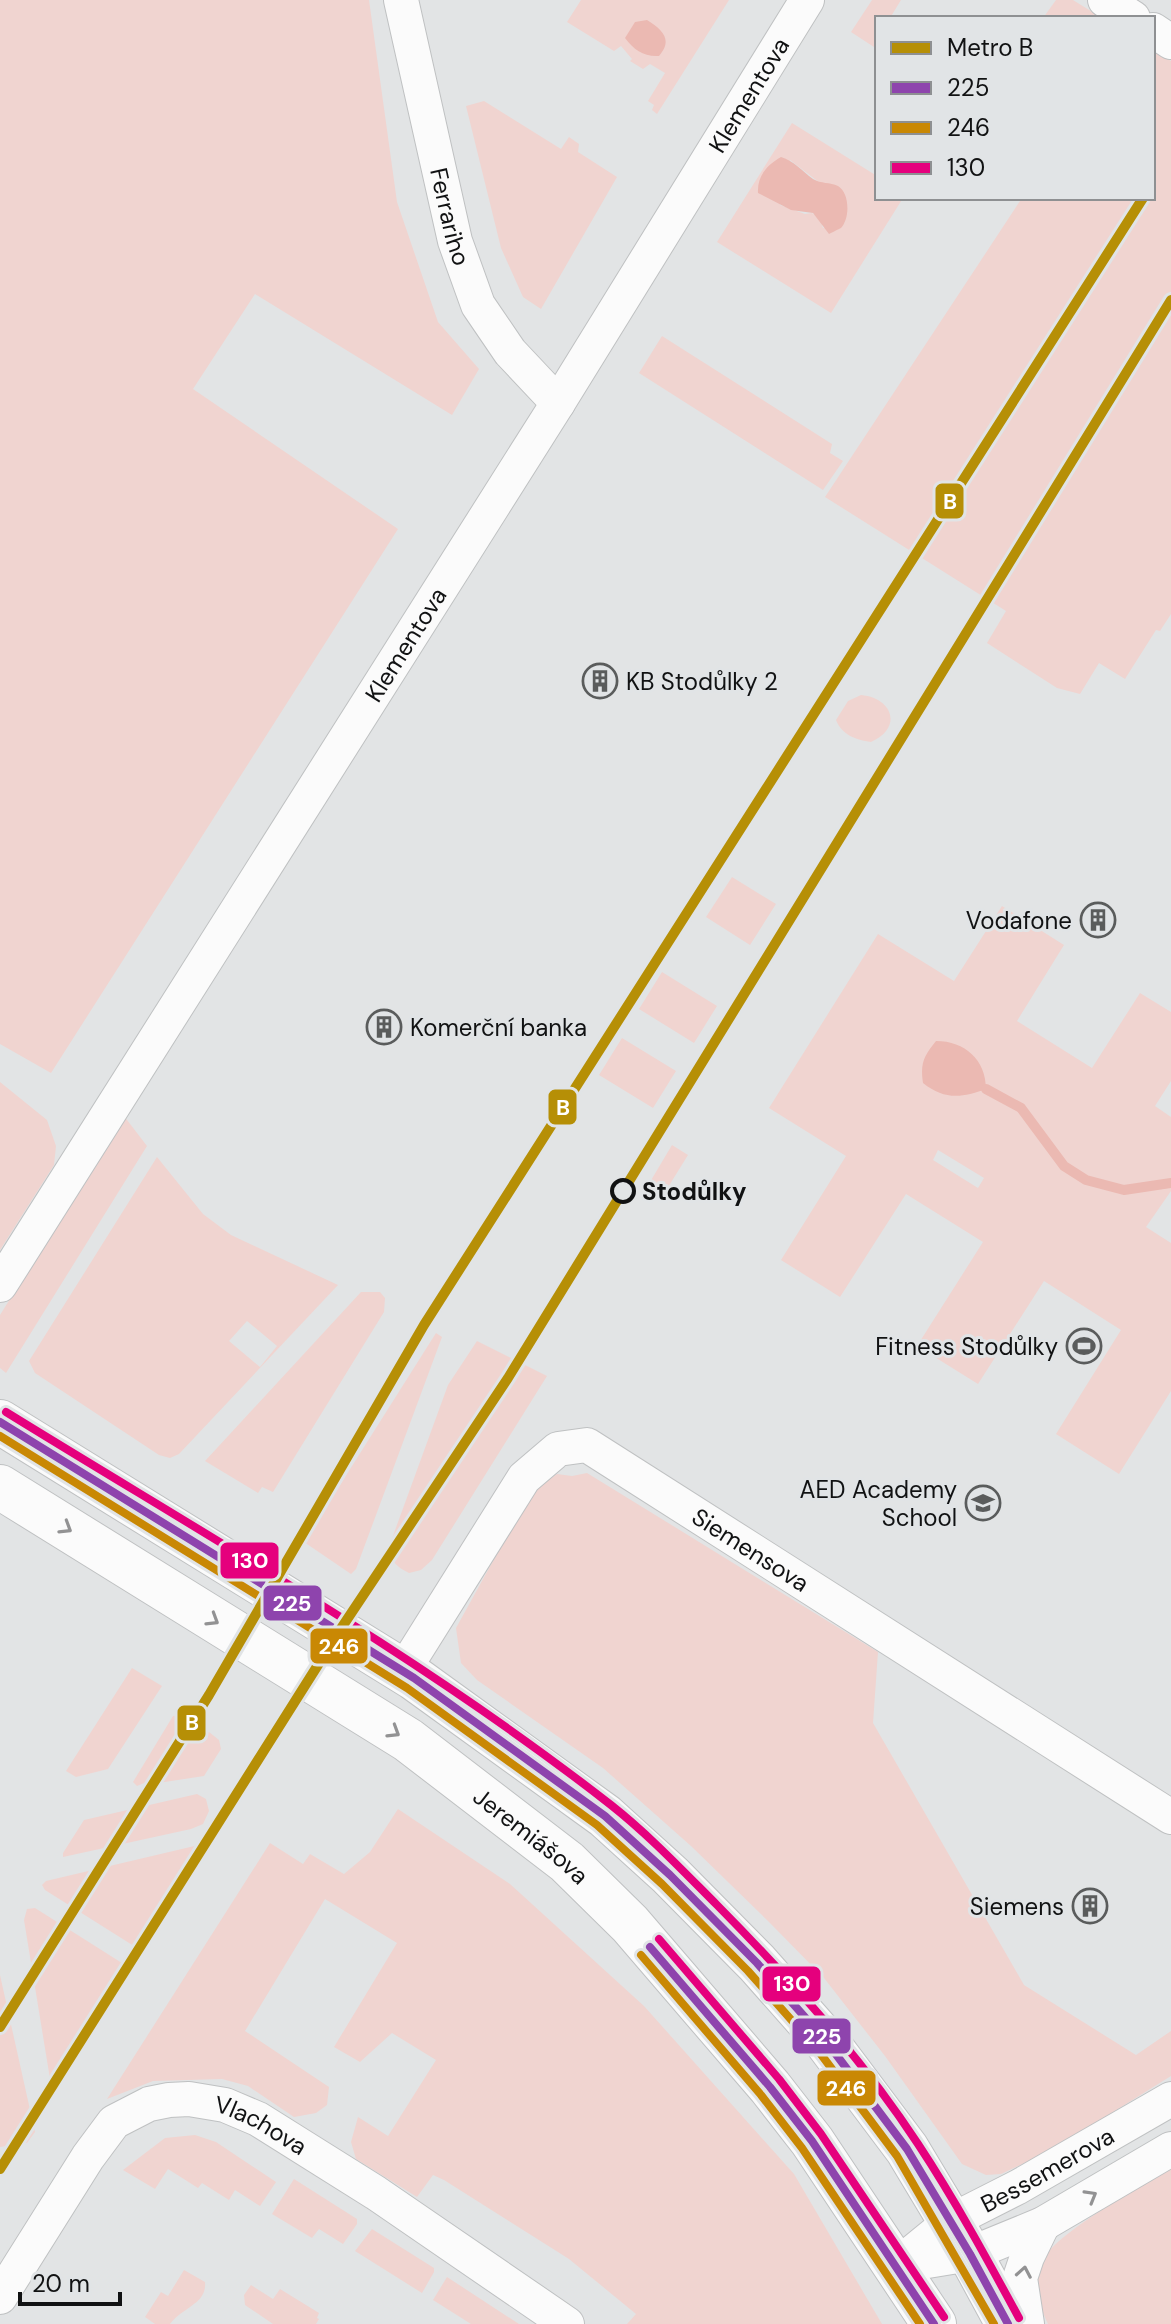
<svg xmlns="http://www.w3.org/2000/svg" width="1171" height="2324" viewBox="0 0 1171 2324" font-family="'DM Sans',sans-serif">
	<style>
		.green { fill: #f0d4d0; fill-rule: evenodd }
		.water { fill: #ebb9b2 }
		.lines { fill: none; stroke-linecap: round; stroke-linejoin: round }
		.stream { stroke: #ebb9b2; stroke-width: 10 }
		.minor-casing { stroke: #bfc1c2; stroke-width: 36 }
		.secondary-casing { stroke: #bfc1c2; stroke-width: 46 }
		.minor { stroke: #fbfbfb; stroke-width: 34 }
		.secondary { stroke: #fbfbfb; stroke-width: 44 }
		.bus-1-casing { stroke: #e1e4e6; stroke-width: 14 }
		.bus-2-casing { stroke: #e1e4e6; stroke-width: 14 }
		.bus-3-casing { stroke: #e1e4e6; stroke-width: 14 }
		.bus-1 { stroke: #8e44ad; stroke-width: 8 }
		.bus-2 { stroke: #c98804; stroke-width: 8 }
		.bus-3 { stroke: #e5007d; stroke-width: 8 }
		.metro-1-casing { stroke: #e1e4e6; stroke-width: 16 }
		.metro-1 { stroke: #b68f06; stroke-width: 10 }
		.oneway { stroke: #929293 }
		.stop-dot { fill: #e1e4e6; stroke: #111213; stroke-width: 4 }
		.labels { text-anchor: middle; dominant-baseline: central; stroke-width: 6; stroke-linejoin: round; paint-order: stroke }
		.street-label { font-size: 24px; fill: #111213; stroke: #e1e4e6 }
		.poi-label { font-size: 24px; fill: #111213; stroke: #e1e4e6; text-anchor: end }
		.stop-label { font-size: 24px; font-weight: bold; fill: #111213; stroke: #e1e4e6; text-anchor: start }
		.line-badge { stroke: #e1e4e6; stroke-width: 3 }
		.badge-label { font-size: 22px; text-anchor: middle; font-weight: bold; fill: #fff }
	</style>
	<rect width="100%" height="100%" fill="#e2e4e5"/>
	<path class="green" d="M0,0h369l28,202 41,120 41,47 -27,46 -197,-121 -62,95 205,140 -347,544 -51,-29z
		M581,0h148l-72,114 -5,-4 2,-5 -6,-4 17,-28 -15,-9 -7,5 -13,-8 2,-2 -11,-13 -7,5 -47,-29z
		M872,0h29l-11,18h-13v31l-26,-17z
		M1056,0h17l29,18h-59z
		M1153,49l18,12v553l-11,17 -4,-1 -31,49 -26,-16 -19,31 -23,-6 -70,-45 19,-32 -181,-114 197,-299h131z
		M484,101l77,48 8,-12 10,7 -1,8 39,25 -76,132 -18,-12 -22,-49 -35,-142z
		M792,123l85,53v22h26l-72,115 -114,-71zM790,160l30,23 18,4 9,22 -3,15 -21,4 -3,-9 -8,-6 -7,1 -25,-9z
		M662,336l170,108 -2,9 13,8 -20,29 -184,-117z
		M861,695c32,3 42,33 10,47 -15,-2 -29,-7 -35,-22l12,-19z
		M732,877l44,27 -26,41 -44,-28z
		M1002,906l62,39 -47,76 75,47 48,-75 31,19v69l-16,25 16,11v74l-25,36 25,16v148l-52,83 -63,-40 65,-104 -77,-49 -66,103 -61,-38 66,-104 -77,-48 -66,103 -59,-37 65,-104 -77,-48 109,-174 76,47zM938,1150l46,28 -6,10 -45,-28z
		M662,972l55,34 -23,37 -55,-34z
		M622,1038l54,33 -23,37 -54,-33z
		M0,1082l47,38 9,26 -2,19 -54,85z
		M124,1116l23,30 -141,227 -6,-5v-53z
		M672,1145l16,10 -26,42 -15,-10z
		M157,1157l46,57 28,21 107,50 -159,169 -9,4 -11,-3 -124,-82 -6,-12zM247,1321l30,25 -17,21 -31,-26z
		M361,1292h19l5,6 -1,14 -111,180 -11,-5 -4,6 -53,-32z
		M436,1333l6,4 -86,232 -5,5 -47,-32z
		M477,1341l70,35 -115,184 -11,10 -12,3c-14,-7 -20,-13 -19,-29l58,-159z
		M587,1473l291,179 -5,71 151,262 112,70 35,-24v45l-119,74 -51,24 -15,1 -24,-11 -77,-108 -61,-78 -56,-57 -77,-75 -88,-78 -126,-88 -16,-17 -5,-35 68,-123 15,-18 18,-13 15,2z
		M132,1668l30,18 -54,83 -32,8 -10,-6z
		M186,1715l4,2 -3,6 17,12 5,-3 10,8 2,9 -17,27 -46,7 -4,-4 -17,7 -4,-4 40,-66z
		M197,1794l9,5 3,12 -6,13 -12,5 -128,28v-4l21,-33z
		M398,1809l112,75 134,122 150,168 88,150h-255l9,-10 -67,-55 -125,-79 -11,-5 -16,22 -61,-38 -5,-17 7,-25 30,19 48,-76 -44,-27 -32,29 -26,-15 63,-104 -72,-44 -80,132 84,56 -2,18 -11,8 -22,4 -46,-31 -26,-7 -69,2 -46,18 163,-256 33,21 7,-10 34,20 26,-22z
		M203,1844l5,7 -65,98 -6,-1 -92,-58 -3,-5 4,-4z
		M35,1908l98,62 -80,127 -29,-177 3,-11z
		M0,1975l35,157 -8,11 -27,4z
		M195,2135l21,7 60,40 -16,24 -25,-16 -6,10 -27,-17 -4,5 -30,-19 -13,20 -32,-19 42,-32z
		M1171,2168v156h-123c-7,-15 -16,-38 -11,-55 11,-33 102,-81 134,-101z
		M294,2179l63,40v5l-14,20 -24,-15 -7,9 -40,-24z
		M372,2229l62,39v4l-12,21 -67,-42z
		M184,2270l21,12c2,22 -21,24 -35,42h-15l-10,-7 16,-25 7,4z
		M447,2277l72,47h-48l-38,-24z
		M251,2285l22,14 7,-10 39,24 -2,5 2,1 -3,5h-43l-28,-19 -1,-10z"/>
	<path class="water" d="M647,20c16,10 26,20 12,36 -15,1 -25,-6 -34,-18l10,-16z
		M781,157c13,4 21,14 32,22 8,5 17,3 25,7 12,7 12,33 3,42 -2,1 -10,5 -12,6l-16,-21 -22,-3 -33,-17c-1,-17 9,-28 23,-36z
		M936,1041c29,0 50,19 50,48 -24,9 -42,11 -63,-6 -3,-20 1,-27 13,-42z"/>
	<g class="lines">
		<path class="stream" d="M986,1089l35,19 43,58 22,14 38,10 47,-7"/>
		<g class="minor-casing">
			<g id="minor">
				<path id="s1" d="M401,0l54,241 23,64 32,47 48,51"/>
				<path d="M1105,0l28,18"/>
				<path d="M1153,30l18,12"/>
				<path id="s2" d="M0,1285l558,-882 249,-403"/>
				<path id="s3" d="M403,1671l121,-193 34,-29 29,-4 584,372"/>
				<path id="s4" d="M896,2266l55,-45 67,-34 153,-88"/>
				<path d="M897,2266l73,-12 73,-30 128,-75"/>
				<path id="s5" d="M0,2297l88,-140 26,-35 35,-18 20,-4 20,-1 36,6 33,14 118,74 191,131"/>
				<path d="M1027,2324l-7,-46 7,-21 16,-33"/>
			</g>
		</g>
		<g class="secondary-casing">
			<g id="secondary">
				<path d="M0,1422l414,256 191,138 65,59 87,88 69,78 81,108 63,105 38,70"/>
				<path id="s6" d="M0,1487l408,253 159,122 63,62 140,163 42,54 122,183"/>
			</g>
		</g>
		<use href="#minor" class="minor"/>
		<use href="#secondary" class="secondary"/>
		<g class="bus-1-casing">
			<path id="bus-1" d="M0,1422l414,256 191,138 65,59 87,88 69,78 81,108 63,105 38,70
				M650,1947l120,140 42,54 122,183"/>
		</g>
		<g class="bus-2-casing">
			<path id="bus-2" d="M0,1436l407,252 190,137 65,59 86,87 69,78 80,107 97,168
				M641,1955l120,140 41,53 118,176"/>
		</g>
		<g class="bus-3-casing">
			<path id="bus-3" d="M6,1412c204,126 416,245 605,393 38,30 72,66 106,100 73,74 144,152 201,239 37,56 69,115 101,174
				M659,1939l120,140 42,55 123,183"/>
		</g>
		<use href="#bus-1" class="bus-1"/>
		<use href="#bus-2" class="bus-2"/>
		<use href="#bus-3" class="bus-3"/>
		<g class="metro-1-casing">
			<path id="metro-1" d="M0,2027l209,-332 215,-370 719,-1127
				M0,2169l340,-539 168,-252 663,-1078"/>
		</g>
		<use href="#metro-1" class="metro-1"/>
	</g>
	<defs><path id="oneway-chevron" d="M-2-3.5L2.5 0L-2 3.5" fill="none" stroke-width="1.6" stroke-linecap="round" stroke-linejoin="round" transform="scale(2)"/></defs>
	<g class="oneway">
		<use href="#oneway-chevron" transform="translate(66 1528) rotate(32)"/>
		<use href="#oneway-chevron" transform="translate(213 1620) rotate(32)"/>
		<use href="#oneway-chevron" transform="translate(394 1732) rotate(32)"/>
		<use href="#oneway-chevron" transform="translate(1091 2196) rotate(-30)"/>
		<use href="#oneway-chevron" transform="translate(1024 2272) rotate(-80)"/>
	</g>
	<defs>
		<g id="building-ring" transform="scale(1.8)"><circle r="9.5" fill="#e1e4e6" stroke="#5a5c5c" stroke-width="1.5"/><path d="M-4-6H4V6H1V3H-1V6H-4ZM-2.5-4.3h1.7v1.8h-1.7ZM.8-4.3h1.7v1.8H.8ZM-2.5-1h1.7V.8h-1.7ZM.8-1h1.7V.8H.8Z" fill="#5a5c5c"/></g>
		<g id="stadium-ring" transform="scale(1.8)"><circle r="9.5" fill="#e1e4e6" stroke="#5a5c5c" stroke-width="1.5"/><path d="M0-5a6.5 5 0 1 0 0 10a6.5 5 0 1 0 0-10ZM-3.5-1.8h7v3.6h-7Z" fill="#5a5c5c"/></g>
		<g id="school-ring" transform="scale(1.8)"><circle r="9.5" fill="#e1e4e6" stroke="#5a5c5c" stroke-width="1.5"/><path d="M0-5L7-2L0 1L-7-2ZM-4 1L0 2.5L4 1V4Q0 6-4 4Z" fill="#5a5c5c"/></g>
	</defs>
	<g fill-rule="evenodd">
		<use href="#building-ring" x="600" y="681"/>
		<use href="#building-ring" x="1098" y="920"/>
		<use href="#building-ring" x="384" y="1027"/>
		<use href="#stadium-ring" x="1084" y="1346"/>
		<use href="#school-ring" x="983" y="1503"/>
		<use href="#building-ring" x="1090" y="1906"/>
	</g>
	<circle class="stop-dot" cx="623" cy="1191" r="11"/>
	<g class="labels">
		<g class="street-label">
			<text stroke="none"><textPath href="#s2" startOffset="1406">Klementova</textPath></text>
			<text stroke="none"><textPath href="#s1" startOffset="222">Ferrariho</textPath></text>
			<text stroke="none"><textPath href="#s2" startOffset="758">Klementova</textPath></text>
			<text stroke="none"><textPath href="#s3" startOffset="496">Siemensova</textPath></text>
			<text stroke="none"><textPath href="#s6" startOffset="636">Jeremiášova</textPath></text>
			<text stroke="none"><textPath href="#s5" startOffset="366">Vlachova</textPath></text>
			<text stroke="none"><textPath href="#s4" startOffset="180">Bessemerova</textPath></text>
		</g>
		<g class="poi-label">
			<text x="626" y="681" text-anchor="start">KB Stodůlky 2</text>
			<text x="1072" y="920">Vodafone</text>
			<text x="410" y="1027" text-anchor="start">Komerční banka</text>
			<text x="1058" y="1346">Fitness Stodůlky</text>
			<text x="957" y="1489">AED Academy<tspan x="957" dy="28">School</tspan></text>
			<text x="1064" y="1906">Siemens</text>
		</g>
		<g class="stop-label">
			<text x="642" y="1191">Stodůlky</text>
		</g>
	</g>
	<g class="line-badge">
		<rect x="934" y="482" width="31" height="38" rx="8" fill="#b68f06"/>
		<rect x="547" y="1088" width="31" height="38" rx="8" fill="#b68f06"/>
		<rect x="219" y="1541" width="61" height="39" rx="8" fill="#e5007d"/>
		<rect x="262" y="1584" width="61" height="38" rx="8" fill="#8e44ad"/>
		<rect x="309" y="1627" width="60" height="38" rx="8" fill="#c98804"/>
		<rect x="176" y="1704" width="31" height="38" rx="8" fill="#b68f06"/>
		<rect x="761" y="1965" width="61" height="38" rx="8" fill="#e5007d"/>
		<rect x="791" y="2017" width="61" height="38" rx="8" fill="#8e44ad"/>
		<rect x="816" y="2069" width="61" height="38" rx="8" fill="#c98804"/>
	</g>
	<g class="badge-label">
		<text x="950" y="509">B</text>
		<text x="563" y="1115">B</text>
		<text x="250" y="1568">130</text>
		<text x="292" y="1611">225</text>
		<text x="339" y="1654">246</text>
		<text x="192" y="1730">B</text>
		<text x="792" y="1991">130</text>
		<text x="822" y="2044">225</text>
		<text x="846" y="2096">246</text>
	</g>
	<rect x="875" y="16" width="280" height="184" fill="#e1e4e6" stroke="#8e9092" stroke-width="2"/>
	<rect x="891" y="42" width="40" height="12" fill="#b68f06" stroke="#8e9092" stroke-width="2"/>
	<text x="947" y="56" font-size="24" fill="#111213">Metro B</text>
	<rect x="891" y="82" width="40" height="12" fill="#8e44ad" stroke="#8e9092" stroke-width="2"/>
	<text x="947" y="96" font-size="24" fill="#111213">225</text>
	<rect x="891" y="122" width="40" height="12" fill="#c98804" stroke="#8e9092" stroke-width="2"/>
	<text x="947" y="136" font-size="24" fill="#111213">246</text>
	<rect x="891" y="162" width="40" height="12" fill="#e5007d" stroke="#8e9092" stroke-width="2"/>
	<text x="947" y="176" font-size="24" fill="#111213">130</text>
	<path d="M20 2292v12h100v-12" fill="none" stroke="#111213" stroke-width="4"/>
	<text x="32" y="2292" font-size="24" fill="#111213" stroke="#e1e4e6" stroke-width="6" paint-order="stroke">20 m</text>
</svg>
